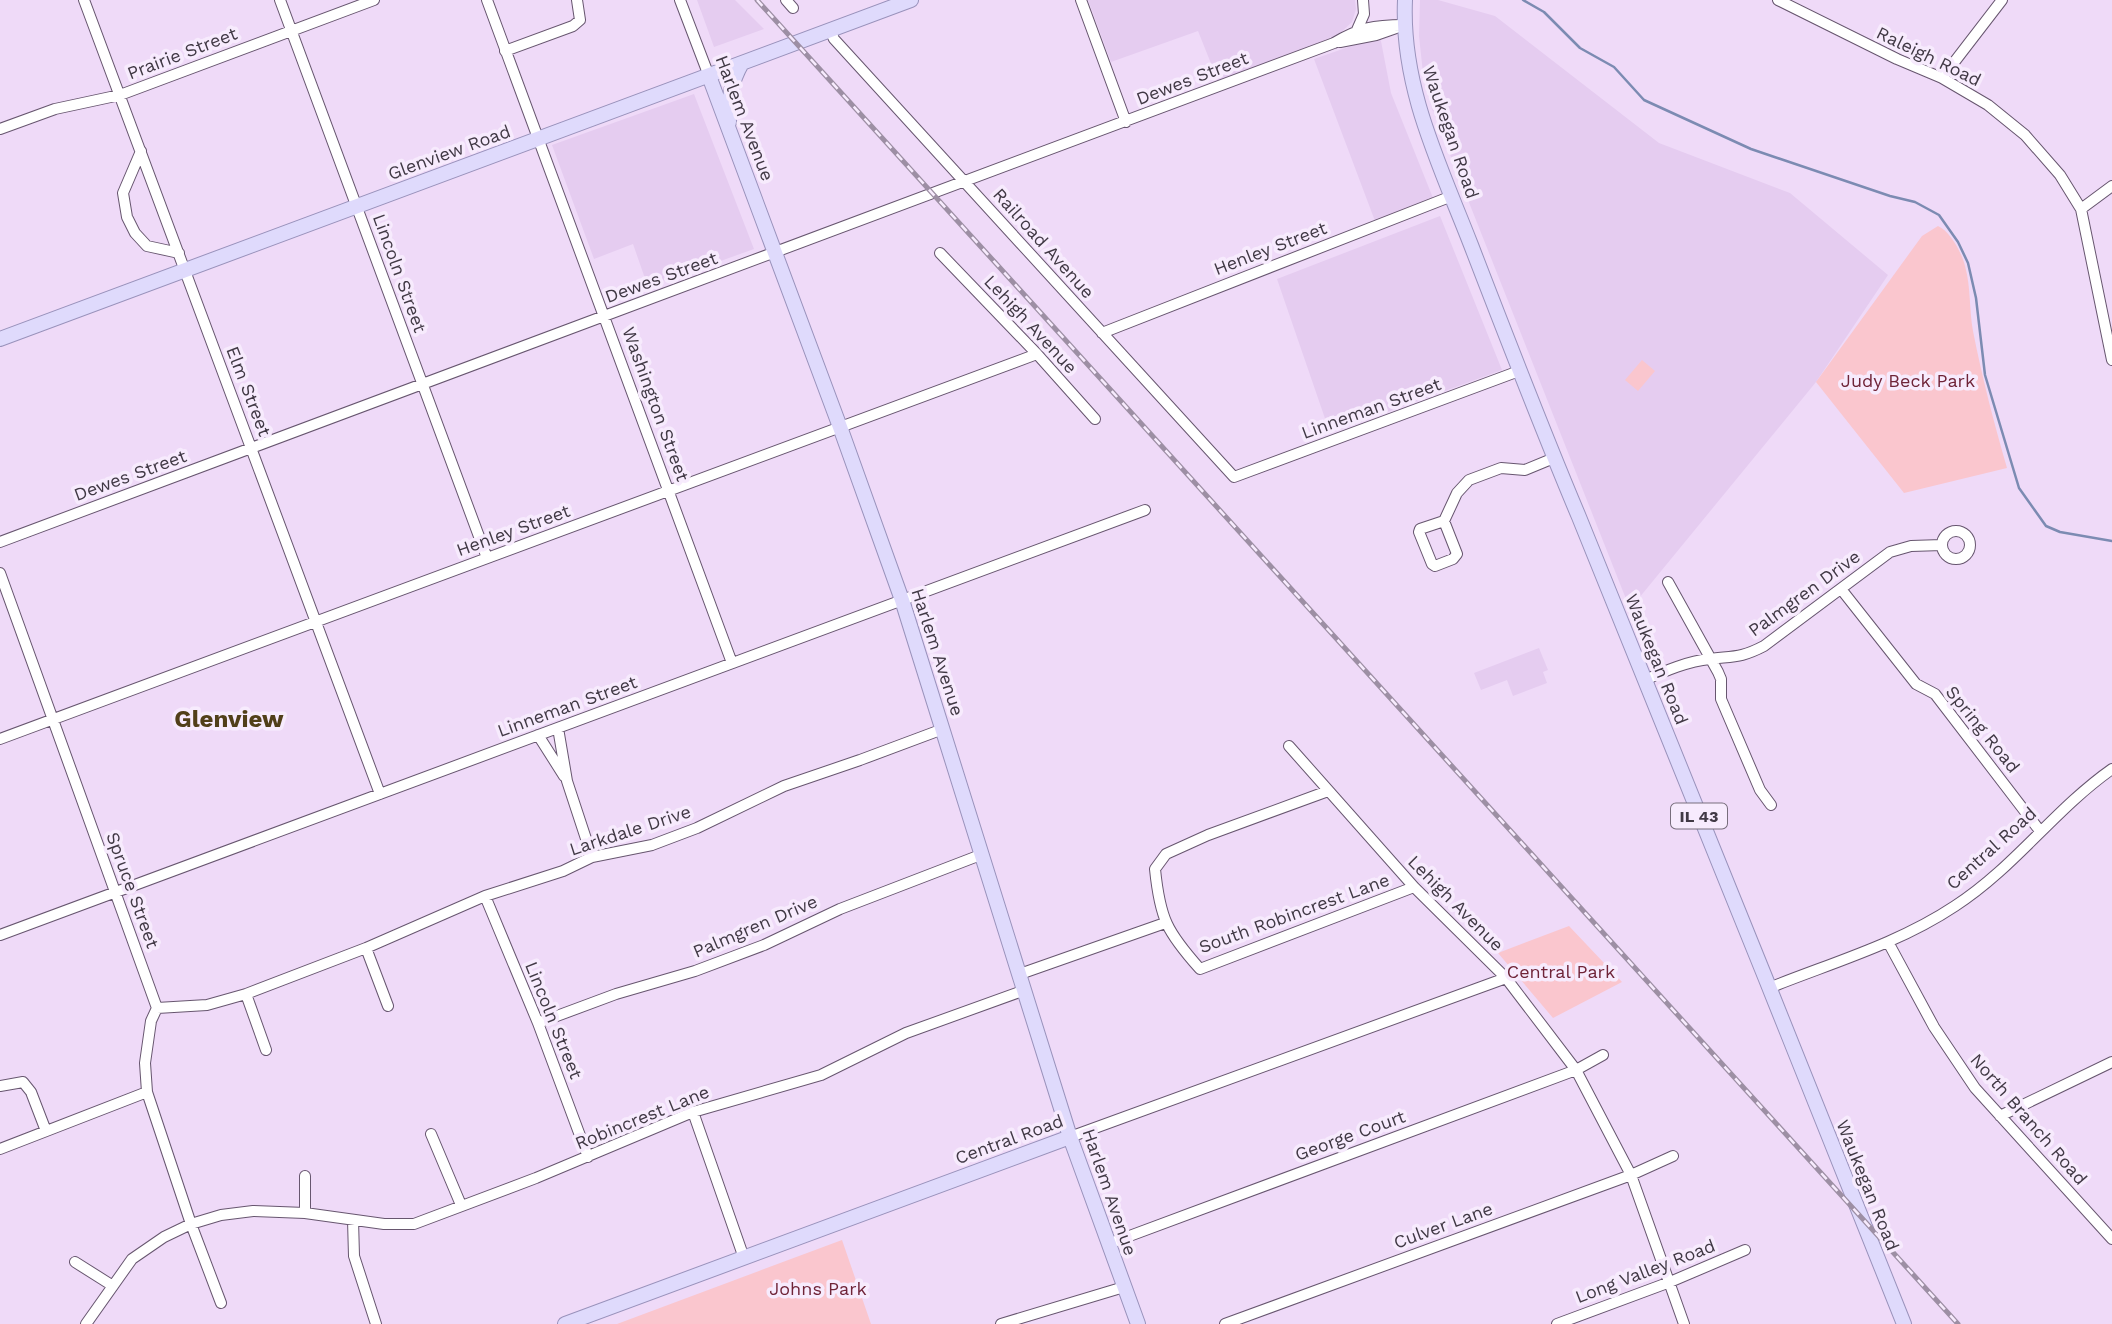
<svg xmlns="http://www.w3.org/2000/svg" width="2112" height="1324" viewBox="0 0 2112 1324" font-family="'Work Sans',sans-serif">
	<style>
		.built { fill: #e5ccf0 }
		.green { fill: #fac6ce }
		.lines { fill: none; stroke-linecap: round; stroke-linejoin: round }
		.stream { stroke: #7c8bb2; stroke-width: 2.5 }
		.minor-casing { stroke: #67566f; stroke-width: 12 }
		.major-casing { stroke: #9992bb; stroke-width: 16 }
		.minor { stroke: #fff; stroke-width: 10 }
		.major { stroke: #dfdafc; stroke-width: 14 }
		.rail-casing { stroke: #9d8fa4; stroke-width: 5 }
		.rail { stroke: #f7ebfd; stroke-width: 2.5; stroke-dasharray: 8; stroke-linecap: butt }
		.labels { text-anchor: middle; dominant-baseline: central; stroke-width: 7; stroke-linejoin: round; paint-order: stroke }
		.shield { fill: #f7ebfd; stroke: #786e7c; stroke-width: 2 }
		.shield-label { font-size: 16px; font-weight: bold; fill: #413945 }
		.street-label { font-size: 18px; fill: #413945; stroke: #f7ebfd }
		.park-label { font-size: 18px; fill: #6f2438; stroke: #f7ebfd }
		.district-label { font-size: 24px; font-weight: bold; fill: #513f19; stroke: #f7ebfd }
	</style>
	<rect width="100%" height="100%" fill="#efdaf8"/>
	<path class="built" d="M697,0h38l29,29 -50,18z
		M1088,0h267l1,9 -4,13 -18,17 -116,42 -20,-50 -87,31z
		M1420,0h18l57,16 164,127 131,50 98,82 -72,107 -186,227 -198,-500 -9,-36 -4,-37z
		M1380,36l11,57 42,105 -58,23 -61,-162z
		M694,94l60,155 -106,38 -15,-43 -39,15 -42,-114z
		M1440,216l62,154 -172,63 -53,-154z
		M1539,648l9,22 -5,2 4,11 -34,13 -6,-16 -26,10 -7,-17z"/>
	<path class="green" d="M1938,226c12,5 24,27 27,40 6,21 4,43 8,65 9,46 21,92 34,137l-103,25 -88,-111 106,-146z
		M1642,360l13,11 -17,20 -13,-11z
		M1569,926l53,56 -69,36 -55,-65z
		M842,1240l29,84h-254z"/>
	<g class="lines">
		<path class="stream" d="M1523,0l21,12 36,36 34,19 30,33 107,49 139,47 25,6 24,13 19,27 10,21 8,35 9,77 34,113 27,38 14,6 52,9"/>
		<g class="minor-casing">
			<path id="minor" d="M84,0l296,794
				M280,0l207,558
				M487,0l245,663
				M680,0l29,76
				M786,0l7,8
				M1081,0l45,122
				M1778,0l119,59 45,19 46,27 37,30 35,40 21,34 31,151
				M830,30l4,9 400,438 285,-106
				M1357,30l7,-16 -1,-14
				M1340,42l36,-7 20,-7
				M505,51l68,-25 7,-6 -3,-20
				M1942,78l60,-78
				M0,129l55,-20 65,-14 254,-95
				M141,151l-18,42 4,24 8,16 12,13 32,7
				M2081,209l31,-23
				M940,253l97,101 58,65
				M1102,333l350,-137
				M1444,521l13,33 -4,5 -18,7 -3,-2 -13,-32 1,-3 24,-8 13,-28 12,-13 32,-12 24,2 29,-12
				M1942 545a14 14 0 1 1 28 0a14 14 0 1 1-28 0Z
				M0,542l1334,-499c25,-15 40,-18 70,-18
				M0,573l157,435 -6,13 -6,42 2,29 44,132 30,79
				M1668,582l50,90 3,7v20l39,91 11,15
				M1841,589l75,95 19,10 105,137
				M1645,680c20,-9 43,-19 65,-21 24,-3 31,-1 54,-13l126,-94 21,-6 31,-1
				M558,728l9,53 25,76
				M538,735l26,41
				M0,739l1037,-385
				M1289,746l125,141 92,91 70,92 55,105 53,149
				M1328,791l-120,44 -42,19 -11,15c5,50 12,63 45,100l214,-82
				M485,896l53,127 50,134
				M0,935l1145,-425
				M1888,942l46,85 41,61 137,151
				M366,948l22,58
				M1020,974l145,-51
				M1769,988c62,-25 129,-44 186,-82 59,-38 100,-97 157,-137
				M246,994l20,56
				M157,1008l50,-3 39,-11 120,-46 119,-52 78,-25 29,-14 60,-12 45,-17 87,-42 76,-26 83,-31
				M538,1023l78,-29 79,-23 69,-26 76,-36 143,-55
				M0,1086l23,-4 8,10 15,39
				M693,1112l51,146
				M2000,1116l112,-54
				M431,1134l30,71
				M1070,1137l436,-159
				M0,1149l147,-57
				M305,1176v37
				M353,1220l1,36 22,68
				M1108,1244l468,-174 27,-15
				M75,1262l38,24
				M86,1324l46,-65 32,-22 27,-13 30,-9 32,-4 52,2 79,11h30l122,-46 157,-66 128,-37 85,-42 119,-43
				M1001,1324l123,-37
				M1225,1324l406,-149 42,-19
				M1557,1324l113,-42 75,-32"/>
		</g>
		<g class="major-casing">
			<path id="major" d="M1405,0c-4,88 35,165 66,245 35,91 70,182 108,272 110,268 217,538 325,807
				M709,76l131,351 62,173 168,537 68,187
				M729,122c-1,-22 2,-40 13,-59
				M0,339l911,-339
				M565,1324l505,-187"/>
		</g>
		<use href="#minor" class="minor"/>
		<use href="#major" class="major"/>
		<g class="rail-casing">
			<path id="rail" d="M757,0l1201,1324"/>
		</g>
		<use href="#rail" class="rail"/>
	</g>
	<g class="labels">
		<rect class="shield" x="1671" y="803.5" width="56" height="25" rx="5"/>
		<g class="shield-label">
			<text x="1699" y="816">IL 43</text>
		</g>
		<g class="street-label">
			<text transform="translate(182 53) rotate(-21)">Prairie Street</text>
			<text transform="translate(1929 56) rotate(26)">Raleigh Road</text>
			<text transform="translate(1192 78) rotate(-21)">Dewes Street</text>
			<text transform="translate(745 118) rotate(69)">Harlem Avenue</text>
			<text transform="translate(1451 132) rotate(71)">Waukegan Road</text>
			<text transform="translate(449 152) rotate(-20)">Glenview Road</text>
			<text transform="translate(1044 243) rotate(48)">Railroad Avenue</text>
			<text transform="translate(1270 248) rotate(-21)">Henley Street</text>
			<text transform="translate(400 273) rotate(70)">Lincoln Street</text>
			<text transform="translate(661 277) rotate(-20)">Dewes Street</text>
			<text transform="translate(1031 324) rotate(47)">Lehigh Avenue</text>
			<text transform="translate(249 391) rotate(69)">Elm Street</text>
			<text transform="translate(656 404) rotate(70)">Washington Street</text>
			<text transform="translate(1371 408) rotate(-20)">Linneman Street</text>
			<text transform="translate(130 475) rotate(-20)">Dewes Street</text>
			<text transform="translate(513 530) rotate(-20)">Henley Street</text>
			<text transform="translate(1804 593) rotate(-36)">Palmgren Drive</text>
			<text transform="translate(938 652) rotate(72)">Harlem Avenue</text>
			<text transform="translate(1657 659) rotate(68)">Waukegan Road</text>
			<text transform="translate(567 706) rotate(-20)">Linneman Street</text>
			<text transform="translate(1983 729) rotate(51)">Spring Road</text>
			<text transform="translate(630 830) rotate(-18)">Larkdale Drive</text>
			<text transform="translate(1991 848) rotate(-42)">Central Road</text>
			<text transform="translate(133 890) rotate(70)">Spruce Street</text>
			<text transform="translate(1456 903) rotate(45)">Lehigh Avenue</text>
			<text transform="translate(1294 913) rotate(-20)">South Robincrest Lane</text>
			<text transform="translate(755 926) rotate(-23)">Palmgren Drive</text>
			<text transform="translate(554 1020) rotate(68)">Lincoln Street</text>
			<text transform="translate(642 1117) rotate(-22)">Robincrest Lane</text>
			<text transform="translate(2029 1119) rotate(49)">North Branch Road</text>
			<text transform="translate(1350 1135) rotate(-20)">George Court</text>
			<text transform="translate(1009 1139) rotate(-20)">Central Road</text>
			<text transform="translate(1868 1185) rotate(68)">Waukegan Road</text>
			<text transform="translate(1110 1192) rotate(71)">Harlem Avenue</text>
			<text transform="translate(1443 1225) rotate(-20)">Culver Lane</text>
			<text transform="translate(1645 1271) rotate(-21)">Long Valley Road</text>
		</g>
		<g class="park-label">
			<text x="1908" y="380">Judy Beck Park</text>
			<text x="1561" y="971">Central Park</text>
			<text x="818" y="1288">Johns Park</text>
		</g>
		<g class="district-label">
			<text x="229" y="719">Glenview</text>
		</g>
	</g>
</svg>
